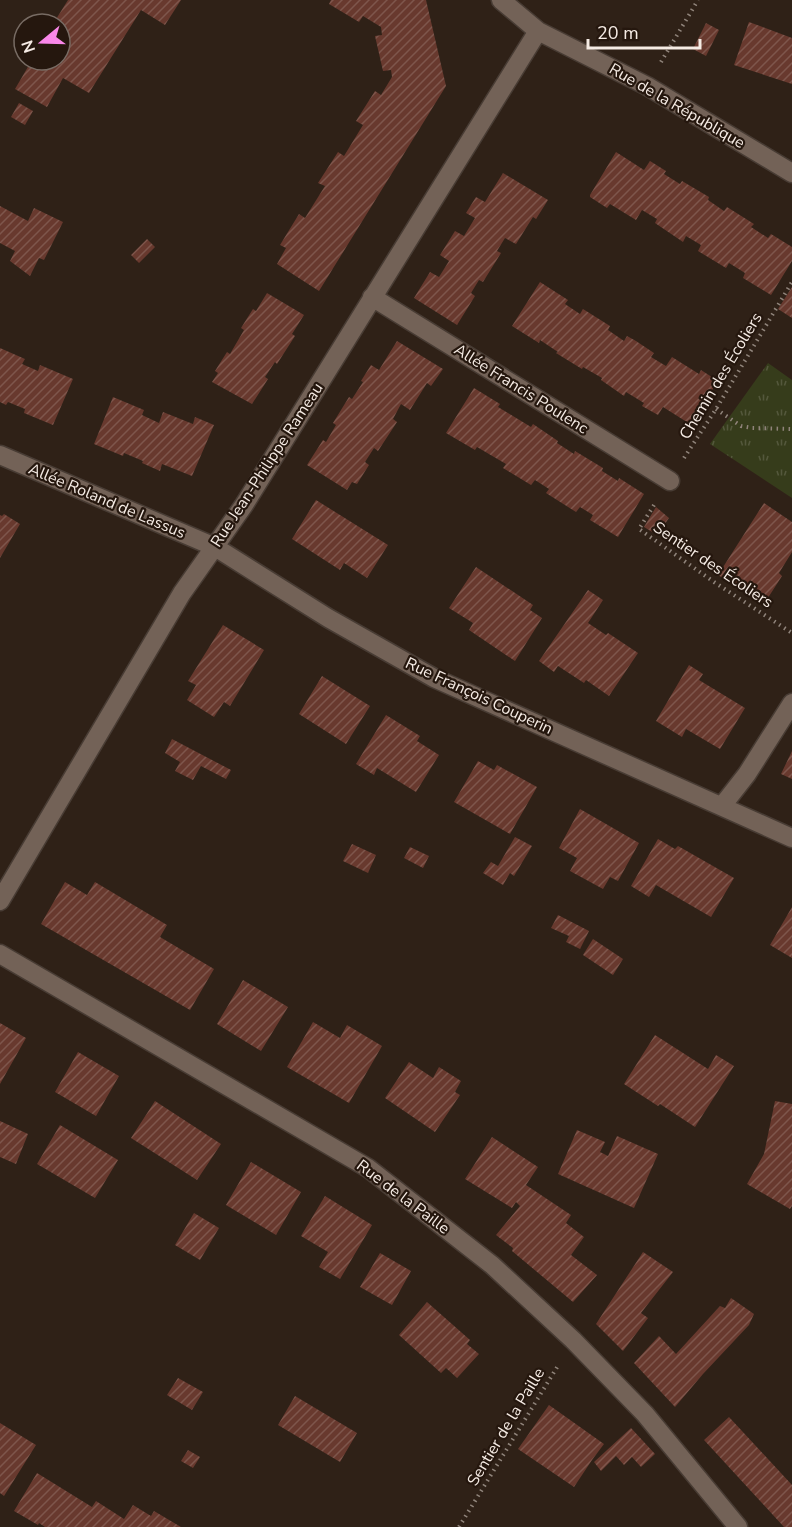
<svg xmlns="http://www.w3.org/2000/svg" width="792" height="1527" viewBox="0 0 792 1527" font-family="'Nunito Sans',sans-serif">
	<style>
		.grass { fill: url(#grass-tufts) }
		.building { fill: url(#building-hatch) }
		.lines { fill: none; stroke-linecap: round; stroke-linejoin: round }
		.minor-casing { stroke: #483c34; stroke-width: 21 }
		.path { stroke: #90847b; stroke-width: 4; stroke-dasharray: 1.5 4.5; stroke-linecap: butt }
		.minor { stroke: #736257; stroke-width: 18 }
		.labels { text-anchor: middle; dominant-baseline: central; stroke-width: 4.5; stroke-linejoin: round; paint-order: stroke }
		.street-label { font-size: 16px; fill: #f5ebe4; stroke: #25170e }
	</style>
	<defs>
		<pattern id="grass-tufts" width="24" height="20" patternUnits="userSpaceOnUse" patternTransform="scale(1.5)"><rect width="24" height="20" fill="#363c1b"/><path d="M3 7l-1-3M5 7V3M7 7l1-3M15 17l-1-3M17 17v-4M19 17l1-3" fill="none" stroke="#54583c"/></pattern>
		<pattern id="building-hatch" width="6" height="6" patternUnits="userSpaceOnUse" patternTransform="scale(1.5)"><rect width="6" height="6" fill="#68392e"/><path d="M-1 1l2-2M0 6l6-6M5 7l2-2" fill="none" stroke="#7e564c"/></pattern>
	</defs>
	<rect width="100%" height="100%" fill="#2f2117"/>
	<path class="grass" d="M768,363l24,17v118l-82,-54z"/>
	<path class="building" d="M68,0h113l-16,25 -24,-15 -52,83 -26,-15 -16,29 -32,-18 17,-29h28v-36h-7z
		M331,0h95l20,86 -127,205 -42,-27 9,-16 -6,-3 19,-31 6,4 20,-32 -7,-3 20,-31 6,4 19,-31 -7,-4 19,-30 6,4 11,-18 -1,-7 -8,1 -8,-35 7,-1 -1,-8 -18,-11 -4,6 -30,-18z
		M749,22l43,16v46l-58,-19z
		M706,23l13,7 -13,26 -13,-7z
		M19,103l14,8 -8,14 -14,-8z
		M616,152l28,18 6,-9 16,10 -2,3 16,10 2,-3 27,16 -1,3 16,11 3,-4 27,17 -3,3 17,11 3,-4 21,13v14l-21,34 -28,-17 2,-5 -16,-10 -3,5 -28,-17 3,-6 -15,-9 -3,6 -28,-19 2,-4 -15,-9 -6,10 -26,-16 -3,4 -17,-11v-2z
		M503,173l45,27 -12,19 -3,-2 -17,27 -11,-6 -8,13 4,2 -18,29 -4,-2 -8,13 4,3 -18,29 -43,-27 16,-26 9,5 10,-16 -9,-6 15,-24 9,5 11,-18 -9,-5 10,-16 9,5z
		M0,206l28,15 6,-13 29,14 -19,38 -5,-2 -9,18 -20,-15 5,-10 -15,-8z
		M147,239l8,8 -16,16 -8,-8z
		M540,282l28,18 -3,4 15,10 3,-5 27,17 -2,4 16,11 3,-5 9,5 18,12 -3,4 15,9 6,-9 27,17 2,-4 17,11 -28,43 -27,-17 -5,8 -16,-9 2,-3 -18,-11 -2,4 -23,-16 1,-2 -19,-11 -1,2 -26,-16 2,-1 -18,-12 -1,3 -27,-17z
		M792,287v31l-14,-9z
		M267,293l37,22 -12,19 3,2 -18,28 -2,-2 -10,15 3,2 -16,25 -40,-22 6,-9 -3,-2 12,-19 3,2 14,-24 -3,-2 12,-19 3,2z
		M397,341l46,28 -12,17 -4,-3 -17,27 -9,-6 -8,15 4,3 -19,29 -4,-3 -9,14 4,3 -12,19 -5,-2 -5,8 -40,-25 16,-25 3,2 10,-17 -3,-2 16,-26 3,2 11,-17 -2,-1 10,-16 8,5z
		M0,348l25,11 -3,5 16,7 2,-6 33,14 -20,46 -29,-12 1,-4 -17,-7 -2,3 -6,-3z
		M474,388l26,16 -2,3 33,20 2,-3 25,17 -1,2 17,11 1,-3 28,17 -1,3 16,10 1,-3 25,16 -26,43 -28,-17 3,-5 -13,-8 -4,5 -30,-19 3,-4 -14,-9 -4,5 -28,-17 3,-4 -29,-17 -2,3 -29,-17z
		M113,397l31,13 -2,5 17,8 4,-11 30,12 2,-7 19,8 -22,51 -30,-12 -2,7 -18,-8 1,-2 -19,-8 -1,3 -29,-12z
		M316,500l72,45 -21,33 -23,-15 -4,7 -48,-31z
		M764,503l28,19v30l-13,21 3,3 -18,28 -46,-29z
		M656,507l13,11 -12,17 -13,-8z
		M4,514l16,10 -20,34v-43l2,1z
		M476,567l57,38 -3,5 12,8 -27,43 -46,-31 4,-7 -24,-15z
		M588,590l15,10 -15,23 18,12 2,-2 30,20 -29,43 -23,-16 -2,3 -26,-17 -4,6 -15,-11z
		M223,625l41,25 -34,56 -6,-4 -10,15 -27,-17 9,-15 -8,-4z
		M689,665l14,9 -4,6 46,28 -25,41 -34,-20 -4,8 -26,-16z
		M322,676l48,30 -24,38 -47,-30z
		M386,715l34,21 -3,5 22,14 -23,37 -39,-24 -3,7 -18,-11z
		M172,739l59,31 -5,9 -25,-13 -8,14 -18,-9 5,-9 -15,-9z
		M792,751v28l-11,-5z
		M478,761l16,9 3,-5 40,22 -27,47 -56,-32z
		M580,809l59,34 -21,38 -8,-4 -7,12 -33,-18 7,-13 -18,-10z
		M515,837l17,9 -18,30 -4,-3 -7,12 -20,-12 8,-11 7,4z
		M658,839l17,10 3,-3 56,32 -23,39 -55,-32 -7,12 -18,-11z
		M352,844l24,11 -8,18 -25,-12z
		M410,847l19,9 -6,12 -19,-10z
		M65,882l22,13 8,-13 72,43 -7,12 54,32 -24,41 -149,-86z
		M792,907v51l-22,-13z
		M558,915l31,16 -9,18 -14,-7 3,-6 -18,-8z
		M593,939l30,20 -10,16 -30,-20z
		M243,980l45,27 -27,44 -44,-27z
		M313,1022l27,16 7,-13 35,21 -33,57 -62,-36z
		M0,1023l26,15 -26,46z
		M655,1035l53,34 8,-14 18,11 -39,61 -35,-23 -2,2 -34,-22z
		M78,1052l41,24 -23,40 -41,-24z
		M409,1062l24,16 6,-11 22,14 -6,11 5,3 -25,37 -50,-34z
		M155,1101l66,43 -24,36 -66,-42z
		M775,1101l17,3v102l-2,3 -43,-25 17,-30z
		M0,1121l28,13 -12,30 -16,-7z
		M60,1125l58,35 -23,38 -58,-34z
		M577,1130l28,12 -5,10 8,4 9,-20 41,18 -24,54 -76,-34z
		M492,1137l46,30 -12,18 45,30 -5,8 18,14 -13,18 26,20 -24,27 -61,-51 1,-3 -17,-13 24,-29 -4,-4 -4,6 -47,-29z
		M251,1162l50,30 -25,43 -50,-30z
		M325,1196l47,29 -32,54 -21,-12 9,-15 -27,-16z
		M194,1213l25,15 -19,32 -25,-15z
		M643,1252l30,20 -32,41 7,5 -25,33 -27,-27z
		M380,1253l31,18 -19,34 -32,-18z
		M731,1298l23,16 -5,11 -46,49 -28,33 -41,-44 25,-27 17,18 44,-48 5,2z
		M427,1302l43,38 -3,4 12,10 -22,24 -11,-10 -5,5 -42,-38z
		M178,1378l25,14 -11,18 -25,-15z
		M295,1396l62,37 -17,29 -62,-37z
		M549,1405l55,39 -12,16 -18,27 -56,-38z
		M729,1417l63,68v42h-8l-80,-87z
		M0,1423l36,22 -32,51 -4,-3z
		M631,1428l24,26 -14,13 -9,-10 -8,8 -8,-9 -15,15 -7,-9z
		M188,1450l12,7 -7,11 -12,-7z
		M37,1473l55,34 4,-6 28,18 9,-14 18,11 3,-5 27,16h-136l-6,-4 -1,2 -24,-14z"/>
	<g class="lines">
		<g class="minor-casing">
			<path id="minor" d="M501,0l37,31 109,55 145,87
				M372,297l298,184
				M0,455l215,92 113,71 106,60 358,160
				M722,806l25,-32 45,-71
				M0,901l182,-308 62,-88 294,-474
				M0,954l368,214 124,97 81,75 72,74 93,113"/>
		</g>
		<path class="path" d="M661,62l37,-62
			M716,409l25,17 11,2 40,1
			M684,458l32,-49 76,-127
			M654,505l-15,24 75,53 78,51
			M459,1527l100,-163"/>
		<use href="#minor" class="minor"/>
	</g>
	<g class="labels">
		<g class="street-label">
			<text transform="translate(677 106) rotate(30)">Rue de la République</text>
			<text transform="translate(721 376) rotate(-59)">Chemin des Écoliers</text>
			<text transform="translate(521 389) rotate(32)">Allée Francis Poulenc</text>
			<text transform="translate(267 465) rotate(-57)">Rue Jean-Philippe Rameau</text>
			<text transform="translate(107 501) rotate(23)">Allée Roland de Lassus</text>
			<text transform="translate(713 565) rotate(34)">Sentier des Écoliers</text>
			<text transform="translate(479 696) rotate(25)">Rue François Couperin</text>
			<text transform="translate(403 1197) rotate(37)">Rue de la Paille</text>
			<text transform="translate(506 1427) rotate(-59)">Sentier de la Paille</text>
		</g>
	</g>
	<g transform="translate(42 42) rotate(251)"><circle r="28" fill="#25170e" stroke="#786c64" stroke-width="1.5"/>
	<path d="M0-4.5L10 22L0 15L-10 22Z" fill="#f987e9"/>
	<text y="-9" font-size="16" font-weight="bold" text-anchor="middle" fill="#f5ebe4">N</text>
	</g>
	<path d="M588 39v9h112v-9" fill="none" stroke="#f5ebe4" stroke-width="3"/>
	<text x="597" y="39" font-size="18" fill="#f5ebe4" stroke="#25170e" stroke-width="4.5" paint-order="stroke">20 m</text>
</svg>
